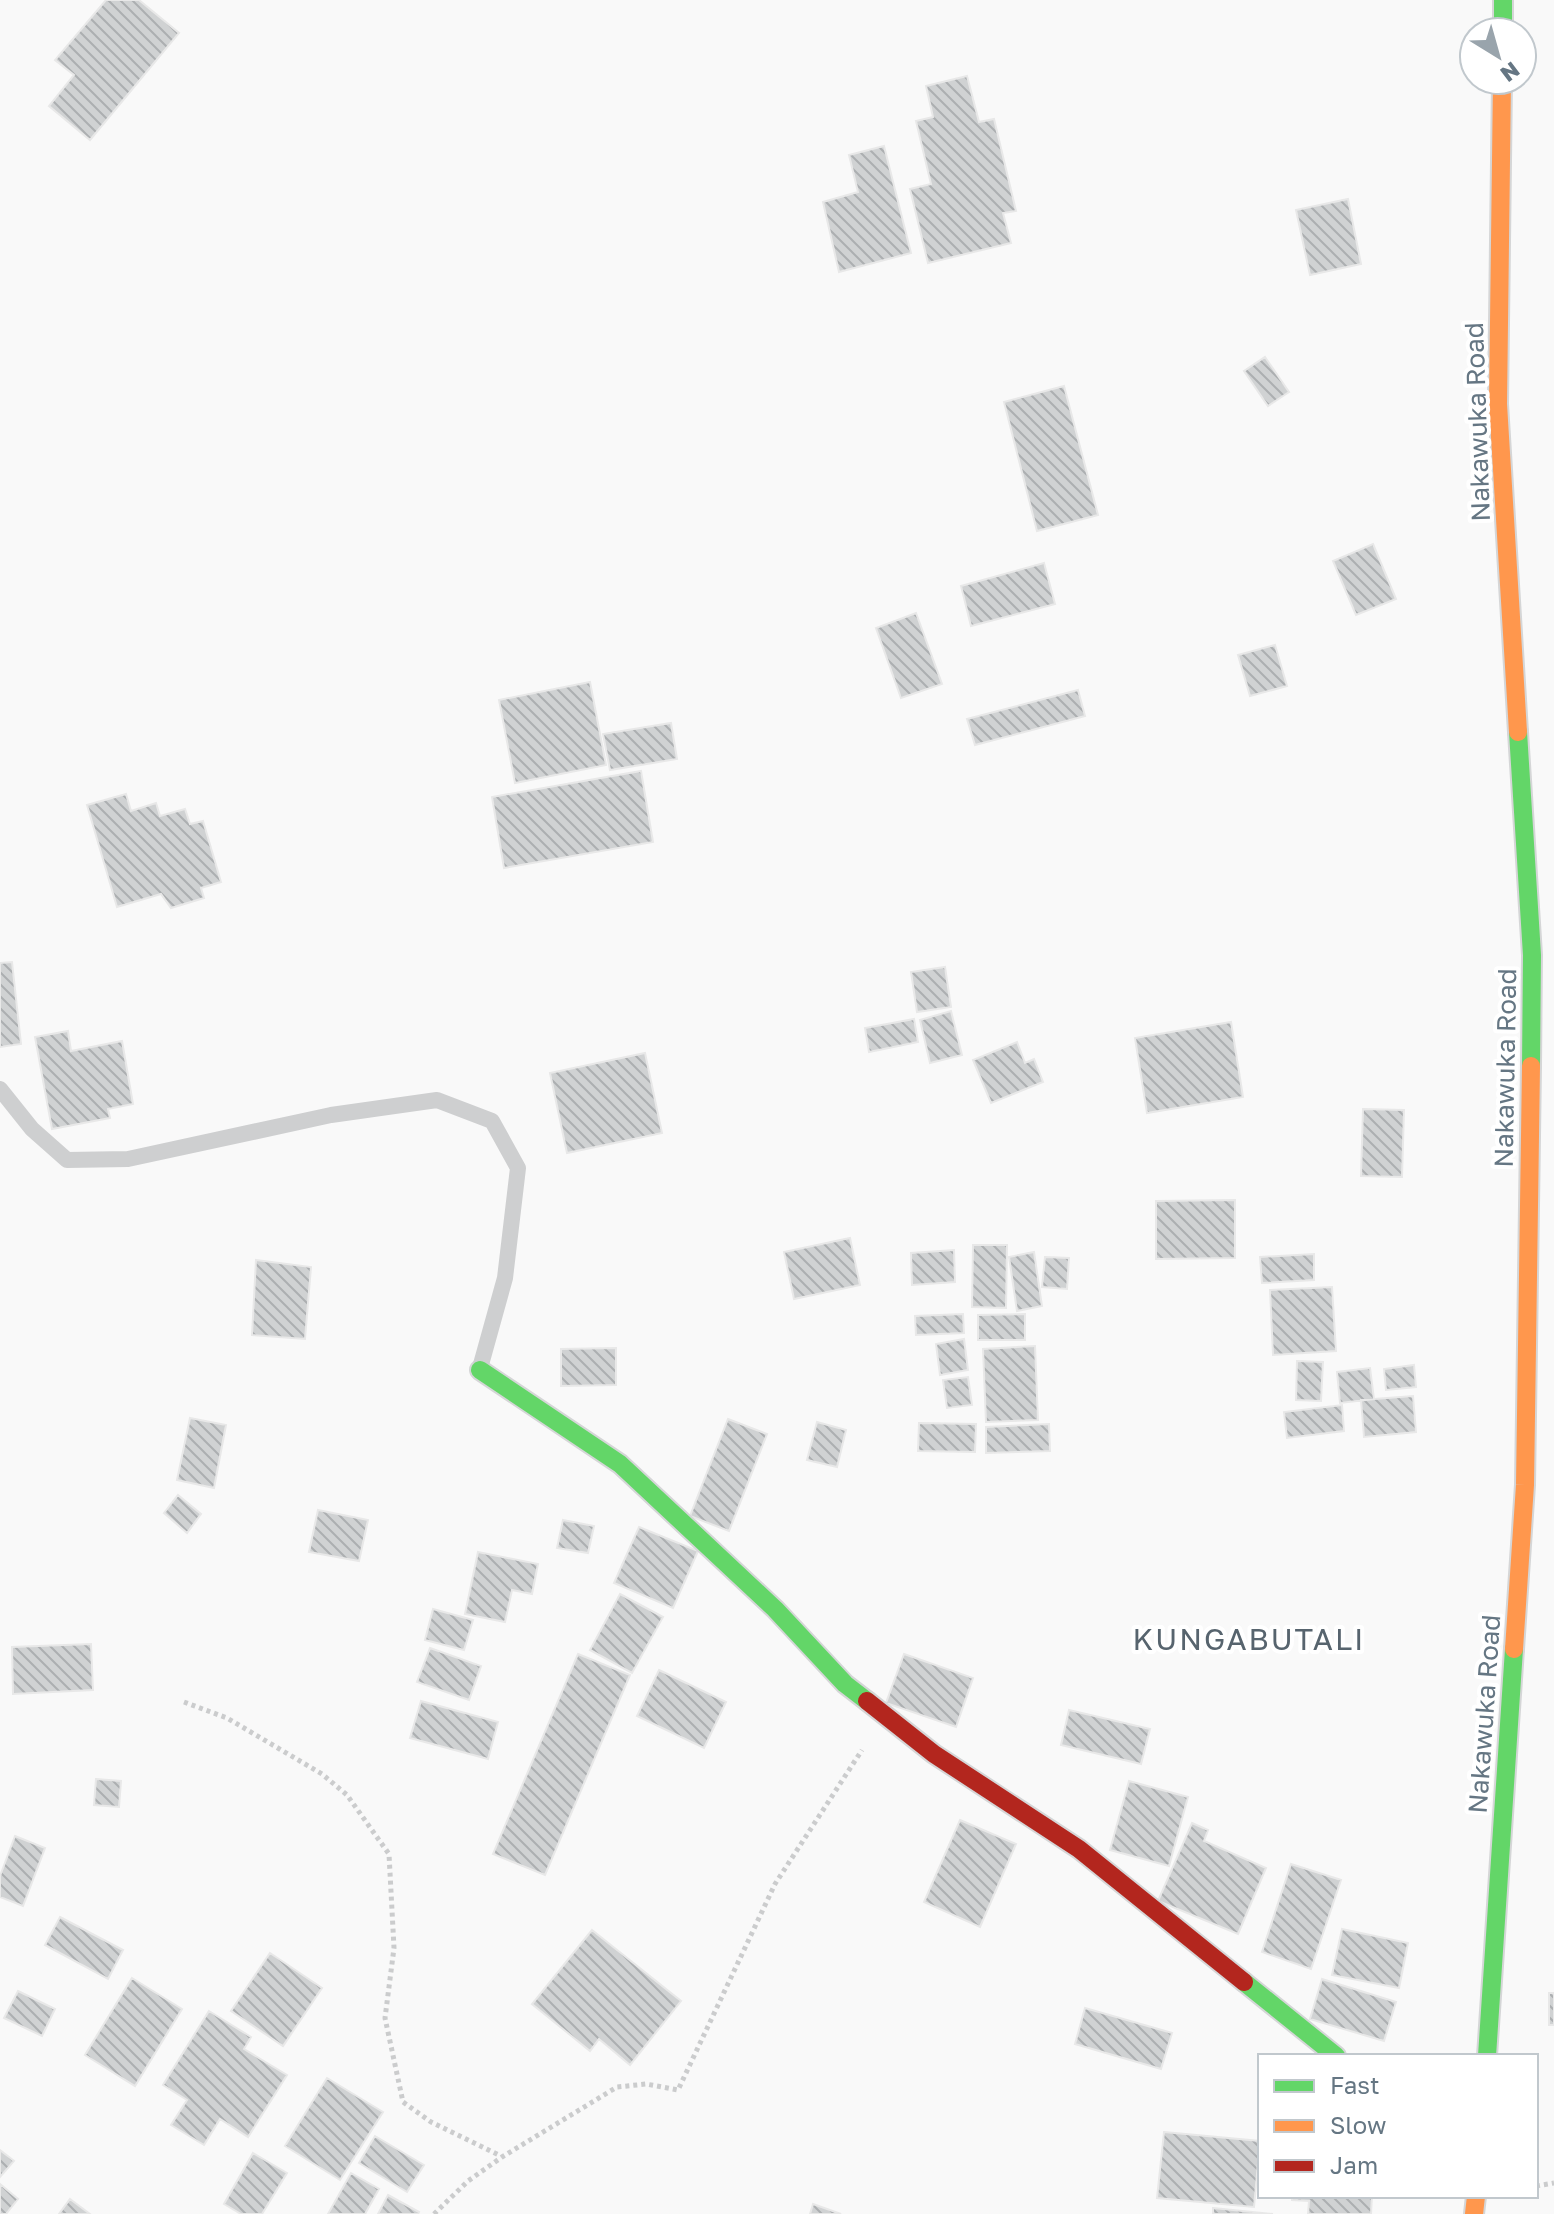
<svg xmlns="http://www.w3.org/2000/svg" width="1554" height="2214" viewBox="0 0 1554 2214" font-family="'Golos Text',sans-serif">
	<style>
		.building { fill: url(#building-back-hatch); stroke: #e8e8e8; stroke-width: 2 }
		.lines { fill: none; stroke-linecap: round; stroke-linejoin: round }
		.fast-casing { stroke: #d5d6d7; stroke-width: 22 }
		.slow-casing { stroke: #d5d6d7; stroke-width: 22 }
		.jam-casing { stroke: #d5d6d7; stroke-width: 22 }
		.path { stroke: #cbcccd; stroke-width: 5; stroke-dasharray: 4 4; stroke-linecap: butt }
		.lane { stroke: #cecfd0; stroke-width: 16 }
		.fast { stroke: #63d668; stroke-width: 18 }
		.slow { stroke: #ff974d; stroke-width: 18 }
		.jam { stroke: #b3261e; stroke-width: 18 }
		.labels { text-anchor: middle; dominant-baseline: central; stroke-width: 8; stroke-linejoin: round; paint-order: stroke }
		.street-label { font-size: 26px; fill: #657683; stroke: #fff }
		.quarter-label { font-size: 30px; letter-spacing: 2px; fill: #57646e; stroke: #fff }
	</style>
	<defs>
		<pattern id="building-back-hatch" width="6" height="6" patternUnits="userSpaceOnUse" patternTransform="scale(2)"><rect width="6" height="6" fill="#d0d2d3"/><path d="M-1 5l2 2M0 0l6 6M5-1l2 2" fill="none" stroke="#acafb1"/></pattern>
	</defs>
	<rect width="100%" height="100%" fill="#f9f9f9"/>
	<path class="building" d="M106,0h33l40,33 -89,107 -41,-34 25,-31 -19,-15z
		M967,76l12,46 15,-3 22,92 -13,2 8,30 -83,20 -18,-74 21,-5 -15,-63 17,-4 -7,-31z
		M884,146l27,107 -72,19 -16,-70 35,-10 -9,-37z
		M1348,199l13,65 -51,11 -14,-65z
		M1265,357l24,35 -21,14 -24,-35z
		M1064,386l34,129 -61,16 -33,-129z
		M1373,544l23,55 -40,16 -23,-54z
		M1044,563l11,41 -84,22 -10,-40z
		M916,613l26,71 -41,14 -25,-70z
		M1275,645l12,41 -37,10 -12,-41z
		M590,682l16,83 -91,18 -16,-83z
		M1078,690l7,26 -110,29 -8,-26z
		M671,723l6,36 -67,11 -7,-36z
		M641,771l12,71 -149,26 -12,-71z
		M126,794l5,17 25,-8 4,13 25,-7 5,15 13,-3 18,61 -20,6 3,10 -33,10 -10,-14 -44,13 -30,-102z
		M12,962l9,82 -21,3v-84z
		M945,967l6,40 -34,5 -6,-40z
		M951,1011l11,44 -32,8 -10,-43z
		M914,1019l4,23 -49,10 -4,-24z
		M1231,1022l12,75 -96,16 -12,-75z
		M68,1031l3,20 51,-10 11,63 -25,5 2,9 -58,11 -17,-92z
		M1017,1042l8,21 9,-4 9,23 -52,21 -18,-43z
		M645,1053l17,80 -95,20 -17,-80z
		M1363,1109l41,1 -2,67 -41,-1z
		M1235,1200v58l-79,1v-58z
		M850,1238l10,47 -66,14 -10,-47z
		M973,1245h34l-1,63 -34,-1z
		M954,1250l1,32 -43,3 -1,-32z
		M1034,1252l8,54 -25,5 -8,-54z
		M1314,1254v26l-52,3 -2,-26z
		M1045,1257l24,1 -2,31 -25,-2z
		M256,1260l55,7 -6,72 -53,-4z
		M1332,1287l4,64 -63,4 -3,-65z
		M963,1314l1,19 -48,2 -1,-19z
		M1025,1314v26h-47v-25z
		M964,1339l4,31 -28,5 -4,-31z
		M1035,1346l3,74 -52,2 -3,-73z
		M616,1348v37l-55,1v-37z
		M1297,1361l26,1 -2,39 -25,-1z
		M1414,1365l2,22 -30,3 -2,-21z
		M1370,1368l4,31 -34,4 -3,-31z
		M968,1377l4,28 -25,3 -4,-28z
		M1413,1396l3,36 -52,5 -3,-37z
		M1342,1405l2,26 -57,7 -3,-26z
		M190,1418l36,7 -12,63 -37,-8z
		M728,1419l39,15 -38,97 -39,-15z
		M817,1422l29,8 -9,37 -30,-7z
		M919,1423l57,1 -1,28 -57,-1z
		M1049,1424l1,27 -64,2v-26z
		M178,1495l23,19 -14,19 -23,-20z
		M318,1510l50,10 -9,41 -50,-9z
		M563,1520l31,6 -6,27 -31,-5z
		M639,1527l59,24 -25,57 -59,-25z
		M478,1552l60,12 -6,30 -20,-4 -7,32 -40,-8z
		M620,1594l43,23 -31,56 -42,-23z
		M433,1609l40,11 -9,30 -39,-10z
		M91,1644l2,46 -80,4 -1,-47z
		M430,1648l51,18 -12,34 -52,-18z
		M578,1654l52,21 -85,200 -52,-21z
		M904,1654l69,24 -17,49 -70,-24z
		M659,1670l67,32 -22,46 -67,-32z
		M421,1701l77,21 -10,37 -78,-21z
		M1069,1710l81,19 -9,35 -80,-19z
		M96,1779l25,2 -2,26 -25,-2z
		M1129,1781l59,16 -19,69 -59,-16z
		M960,1820l56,24 -36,83 -56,-25z
		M1192,1823l16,7 -4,11 62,27 -28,66 -80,-33z
		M15,1836l30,12 -22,58 -23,-9v-21z
		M1291,1864l50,16 -30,89 -49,-17z
		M60,1917l63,33 -15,29 -63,-34z
		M1342,1929l66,14 -9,45 -67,-13z
		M592,1930l89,71 -51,64 -31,-26 -9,12 -58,-47z
		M270,1953l52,35 -39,58 -52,-35z
		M132,1978l50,31 -47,77 -50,-31z
		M1322,1979l74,23 -12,39 -74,-22z
		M18,1991l37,18 -13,27 -38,-18z
		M1549,1993h5v32h-5z
		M1085,2008l87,25 -11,36 -86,-25z
		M209,2011l42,26 -7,12 43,26 -39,62 -28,-18 -16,26 -33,-20 16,-25 -24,-15z
		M327,2078l56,34 -43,68 -55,-34z
		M1164,2132l96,9 -6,66 -97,-9z
		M375,2136l49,29 -17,27 -48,-29z
		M0,2150l14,11 -14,16z
		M253,2153l34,20 -25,41h-21l-17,-10z
		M351,2173l28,16 -14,25h-37z
		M0,2184l18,15 -12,15h-6z
		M388,2195l31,17 -1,2h-40z
		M1292,2196h80l-1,18h-63l1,-13 -17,-1z
		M70,2199l20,15h-31z
		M813,2204l28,10h-31z
		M1213,2208l60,6h-60z"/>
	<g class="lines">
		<g class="fast-casing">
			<path id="fast" d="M1503,0v32
				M1518,732l14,223 -1,111
				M480,1370l140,94 155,145 70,75 22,17
				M1244,1982l92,74
				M1487,2056l27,-407"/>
		</g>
		<g class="slow-casing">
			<path id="slow" d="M1502,80l-4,324 20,328
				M1514,1649l11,-164 6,-419
				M1474,2214l2,-18"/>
		</g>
		<g class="jam-casing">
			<path id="jam" d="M867,1701l67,53 145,95 165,133"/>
		</g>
		<path class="path" d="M184,1702l43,16 95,56 25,21 42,59 5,94 -9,70 18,84 28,20 70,34
			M1536,2186l18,-3
			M434,2214l34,-33 34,-24 115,-70 29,-3 32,6 97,-206 87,-134"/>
		<path class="lane" d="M0,1089l32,40 35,31 61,-1 203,-44 106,-15 55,21 26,47 -13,110 -25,90"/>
		<use href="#fast" class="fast"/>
		<use href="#slow" class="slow"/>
		<use href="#jam" class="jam"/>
	</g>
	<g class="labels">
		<g class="street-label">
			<text transform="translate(1477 422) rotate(-92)">Nakawuka Road</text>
			<text transform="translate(1505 1068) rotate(-89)">Nakawuka Road</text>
			<text transform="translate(1484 1714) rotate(-86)">Nakawuka Road</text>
		</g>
		<g class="quarter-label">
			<text x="1249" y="1639">KUNGABUTALI</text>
		</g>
	</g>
	<rect x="1258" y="2054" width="280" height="144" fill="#ffffff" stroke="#c1c8cd" stroke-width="2"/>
	<rect x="1274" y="2080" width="40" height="12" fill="#63d668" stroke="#c1c8cd" stroke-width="2"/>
	<text x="1330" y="2094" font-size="24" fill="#657683">Fast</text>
	<rect x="1274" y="2120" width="40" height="12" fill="#ff974d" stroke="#c1c8cd" stroke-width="2"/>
	<text x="1330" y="2134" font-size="24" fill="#657683">Slow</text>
	<rect x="1274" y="2160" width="40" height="12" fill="#b3261e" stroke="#c1c8cd" stroke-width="2"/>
	<text x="1330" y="2174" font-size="24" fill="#657683">Jam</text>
	<g transform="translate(1498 56) rotate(143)"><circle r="38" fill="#ffffff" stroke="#c1c8cd" stroke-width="2"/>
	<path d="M0-6L14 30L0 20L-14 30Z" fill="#99a4ac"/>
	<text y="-12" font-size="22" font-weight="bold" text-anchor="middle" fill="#657683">N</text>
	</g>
</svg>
